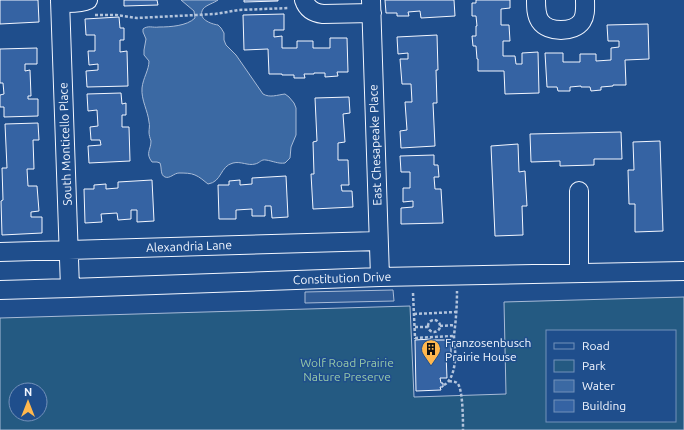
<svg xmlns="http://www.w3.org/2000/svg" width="684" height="430" viewBox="0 0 684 430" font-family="Ubuntu,sans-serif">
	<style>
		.green { fill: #245a82; stroke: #a8bbd7; fill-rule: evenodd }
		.parking { fill: #305b95; stroke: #a8bbd7 }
		.water { fill: #3b69a3; stroke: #a8bbd7 }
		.building { fill: #3563a3; stroke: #f2f6ff }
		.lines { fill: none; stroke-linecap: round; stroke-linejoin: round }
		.minor-casing { stroke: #f2f6ff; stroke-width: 20 }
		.path { stroke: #b3c4dc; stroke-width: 2.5; stroke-dasharray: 3 2; stroke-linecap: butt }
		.minor { stroke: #1f4e8c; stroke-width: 18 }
		.labels { text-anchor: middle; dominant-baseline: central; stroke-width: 3; stroke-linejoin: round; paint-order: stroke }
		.street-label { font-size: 12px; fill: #f2f6ff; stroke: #1f4e8c }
		.poi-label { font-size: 12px; fill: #f2f6ff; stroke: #1f4e8c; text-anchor: start }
		.park-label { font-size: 12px; fill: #97c8a6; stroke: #1f4e8c }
	</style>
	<rect width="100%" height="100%" fill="#1f4e8c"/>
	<path class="green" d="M684,297v133h-684v-112l410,-12 4,91 92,-3 -2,-92zM547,331h128v90h-128zM16,390h24v24h-24z"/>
	<path class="parking" d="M393,290l1,11 -89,2v-11z"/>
	<path class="water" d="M181,0h37c-4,3 -12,5 -15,9 -6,10 8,15 15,16l3,3 3,5v7l2,5 10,10 27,39c7,4 14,1 22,0l4,3 5,6 2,5v27l-5,12 -1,11 -5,5c-7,1 -12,-2 -19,-3 -5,-1 -6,3 -11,4 -7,2 -14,-3 -22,-1 -13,3 -11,19 -25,21 -4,-3 -8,-7 -13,-9 -4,-2 -11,-2 -16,-2 -5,0 -9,6 -14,4 -5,-2 -3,-9 -5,-14l-3,-1h-5c-7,-9 -1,-12 -1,-21 -1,-3 -2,-6 -2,-9 0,-3 1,-7 0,-10 -1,-11 -8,-22 -7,-34 1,-10 7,-18 7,-27l-5,-6v-5l2,-11 -3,-7v-3c5,-4 10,-1 16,-2 11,0 28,-1 36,-9l-1,-7z"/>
	<path class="building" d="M0,0h38l1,22 -39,2z
		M124,0h33l1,5 -34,1z
		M244,0h34v1l-34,1z
		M385,0h69l1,16 -34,2 -1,-7 -12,1 1,4h-12v-3h-11z
		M476,0h34v8l-9,1v16h8l1,16h-7v15h12l1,8h6v-11l16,-1 1,41 -34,1 -1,-23h-26v-12h-1l-1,-13h-3l-1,-10h4v-10h1l-1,-10h-4v-13h4z
		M284,14v16h-10v7l8,-1v12h15v-7h16v7h17v-10h17l1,34h-11l1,4 -13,1v-4h-11v1h-10l1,4h-11v-3h-12v-1h-13l-1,-25 -24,1 -1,-35z
		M119,17l1,11h4v12h-4v12l7,-1 1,35 -41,1 -1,-16 12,-1v-6l-9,1 -1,-14h7v-16h-9l-1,-16z
		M648,24l1,35 -24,1 1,25h-13v1l-12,1v3l-10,1 -1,-4h-9v-1l-11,1v4h-12l-1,-4h-10l-2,-34h18v9h17v-8h16v7l15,-1v-12l8,-1v-6h-11l-1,-16z
		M437,35l1,35h-2l1,33h-4l2,43 -34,2 -1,-17 7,-1 -2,-28h7l-1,-18h-9l-2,-25h8v-6l-10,1 -1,-17z
		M37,48v16h-12v7l5,-1 1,26h-3v3h10v17l-34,1v-10h-4v-12l4,-1 -1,-11h-3v-34z
		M121,93l1,11 4,-1v12h-4v12h7l1,34 -41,2 -1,-17 13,-1 -1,-5h-9l-1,-13 8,-1 -1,-16 -9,1 -1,-17z
		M349,97l1,16 -7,1 2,28 -7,1v17h10l1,25h-8l1,6h10l1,16 -40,2 -2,-35h3l-1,-32 4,-1 -2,-43z
		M38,123l1,17h-6l1,29h-7l1,17h9l2,25 -8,1v5h11v16l-40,2 -1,-34 2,-1 -1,-32h5l-2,-44z
		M621,132l1,27h-28v6l-34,1v-5l-29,1 -1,-28z
		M660,141l3,90 -28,1v-28h-6l-1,-34h6l-1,-28z
		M518,144l1,28 6,-1 2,35h-5l1,29 -28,1 -4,-90z
		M434,155v10h4l1,12h-5l1,12h6l2,34 -42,1v-16l12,-1v-6l-10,1v-14h7v-16h-9l-1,-16z
		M286,176l2,41 -16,1 -1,-12h-6v10h-13v-7l-16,1v9h-17l-1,-34h11v-4l11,-1v5l12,-1v-6z
		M152,180l2,41 -17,1v-12h-6v9l-13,1 -1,-7 -16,1 1,8 -17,1 -1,-34h10v-4l12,-1v5l12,-1v-6z
		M431,339v1h20v14h-5l1,24h-7l1,5h2v4h-3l1,3 -25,1 -1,-51z"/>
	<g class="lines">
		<g class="minor-casing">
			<path id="minor" d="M60,0l10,288
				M304,0c3,9 10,13 19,14l49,-1
				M371,0l9,277
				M536,0c0,7 0,15 4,21 8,12 34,12 42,0 4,-6 3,-14 3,-21
				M60,3c9,0 20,1 28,-3
				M579,191v82
				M0,252l378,-11
				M0,290l70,-2 310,-11 304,-6"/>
		</g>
		<path class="path" d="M95,15h21l21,3 78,-4 24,-4 50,-2
			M413,293l2,45 39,-2
			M414,314l42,-2
			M428 326a6 6 0 1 1 12 0a6 6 0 1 1-12 0Z
			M440,326l15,-1
			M415,327h13
			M449,381c3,1 7,0 9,3 5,7 5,37 5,46
			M444,385c10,-5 12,-25 11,-35 0,-5 -1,-10 -1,-15 2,-15 3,-29 3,-44"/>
		<use href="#minor" class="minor"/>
	</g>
	<defs>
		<g id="building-pin" transform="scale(1)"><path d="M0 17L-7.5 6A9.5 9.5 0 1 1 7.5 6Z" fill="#ffb74d" stroke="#1f4e8c"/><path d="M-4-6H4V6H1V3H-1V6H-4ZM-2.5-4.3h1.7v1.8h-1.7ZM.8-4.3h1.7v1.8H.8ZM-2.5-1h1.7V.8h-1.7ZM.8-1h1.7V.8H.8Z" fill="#111"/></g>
	</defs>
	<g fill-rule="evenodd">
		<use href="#building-pin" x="431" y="349"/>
	</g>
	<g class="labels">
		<g class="street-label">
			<text transform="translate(65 144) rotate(-92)">South Monticello Place</text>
			<text transform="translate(375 145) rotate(-92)">East Chesapeake Place</text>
			<text transform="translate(189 246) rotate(-2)">Alexandria Lane</text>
			<text transform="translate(342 278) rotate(-2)">Constitution Drive</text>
		</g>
		<g class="poi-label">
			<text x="445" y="342">Franzosenbusch<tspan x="445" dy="14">Prairie House</tspan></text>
		</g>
		<g class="park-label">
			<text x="347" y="362">Wolf Road Prairie<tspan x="347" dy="14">Nature Preserve</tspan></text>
		</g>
	</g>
	<rect x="546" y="330" width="130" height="92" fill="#1f4e8c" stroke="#7391ba"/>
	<rect x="554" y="343" width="20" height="6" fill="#1f4e8c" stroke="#7391ba"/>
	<text x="582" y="350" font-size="12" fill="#f2f6ff">Road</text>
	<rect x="554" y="360" width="20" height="12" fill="#245a82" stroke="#7391ba"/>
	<text x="582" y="370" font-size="12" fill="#f2f6ff">Park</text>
	<rect x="554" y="380" width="20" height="12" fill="#3b69a3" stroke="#7391ba"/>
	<text x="582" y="390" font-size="12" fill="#f2f6ff">Water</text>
	<rect x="554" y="400" width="20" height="12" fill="#3563a3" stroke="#7391ba"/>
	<text x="582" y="410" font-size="12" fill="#f2f6ff">Building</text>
	<g transform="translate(28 402)"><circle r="19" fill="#1f4e8c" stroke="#7391ba"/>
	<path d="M0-3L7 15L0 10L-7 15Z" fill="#ffb74d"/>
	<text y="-6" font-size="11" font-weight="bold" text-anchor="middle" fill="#f2f6ff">N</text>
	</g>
</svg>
